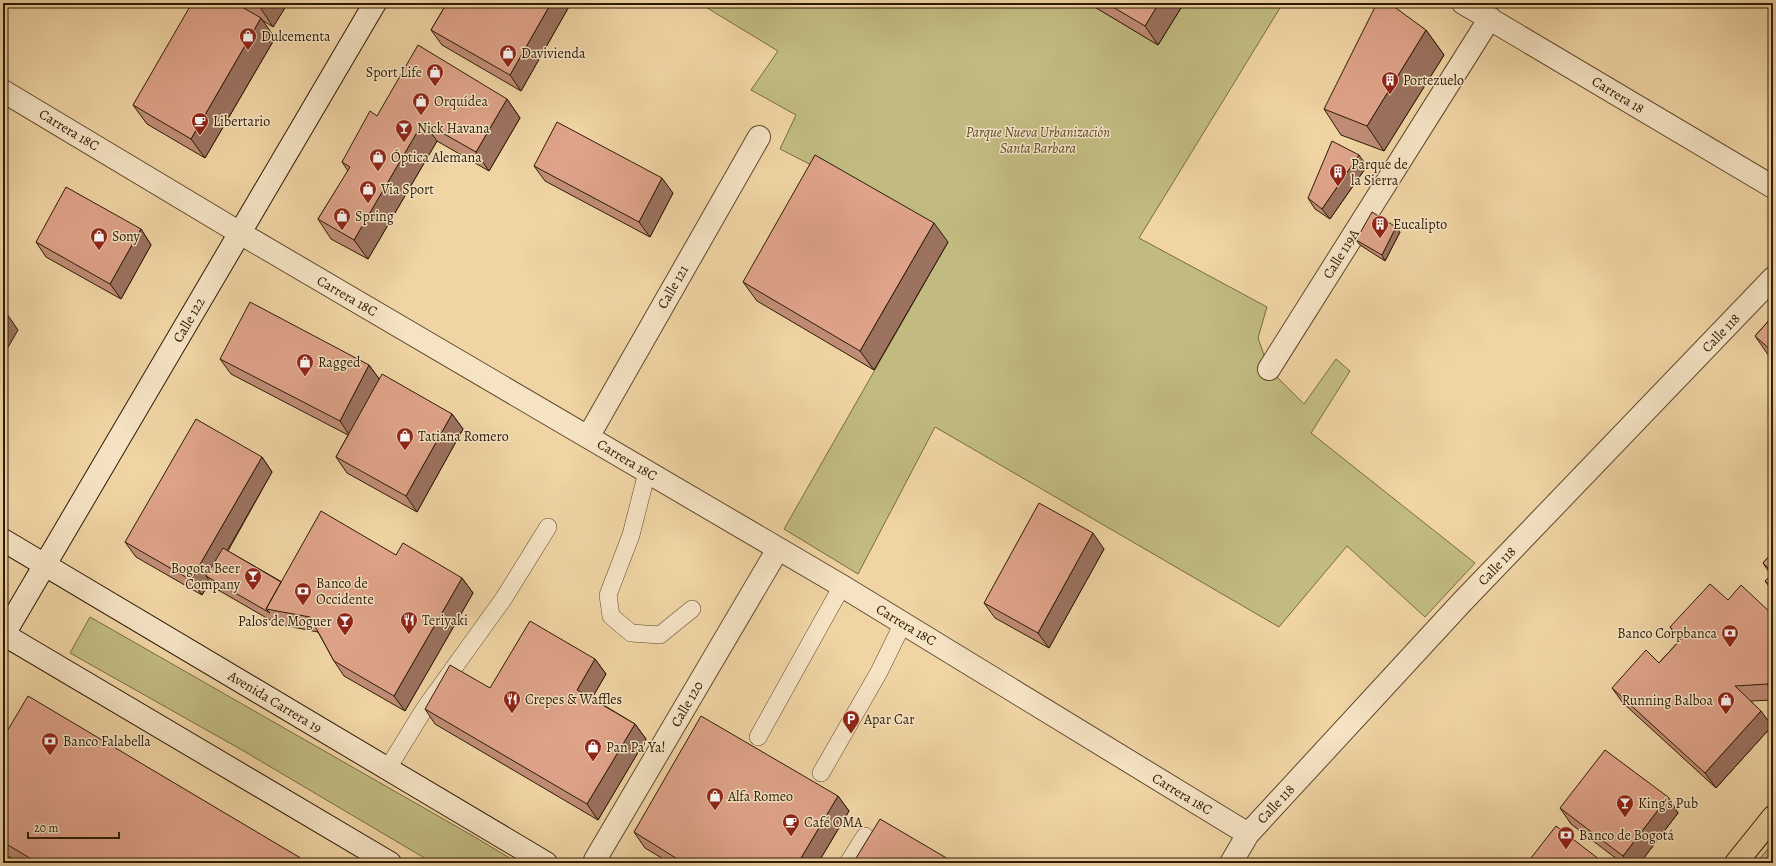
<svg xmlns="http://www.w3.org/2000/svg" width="1776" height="866" viewBox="0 0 1776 866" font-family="Alegreya,serif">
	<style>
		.green { fill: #c1bb81; stroke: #776b43 }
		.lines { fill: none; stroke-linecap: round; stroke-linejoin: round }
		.lane-casing { stroke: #5e492d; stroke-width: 18 }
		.street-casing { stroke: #5e492d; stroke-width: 24 }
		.secondary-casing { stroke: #2d1b05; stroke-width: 24 }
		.primary-casing { stroke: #2d1b05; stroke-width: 24 }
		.lane { stroke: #f5e3c4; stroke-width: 17 }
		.street { stroke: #f5e3c4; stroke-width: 22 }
		.secondary { stroke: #f5e3c4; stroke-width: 22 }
		.primary { stroke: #f0d4a4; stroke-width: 22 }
		.wall { fill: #c08c76; stroke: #2d1b05 }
		.shaded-wall { fill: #9c7260; stroke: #2d1b05 }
		.building { fill: #dfa389; stroke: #2d1b05 }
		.labels { text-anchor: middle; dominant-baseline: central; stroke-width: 3; stroke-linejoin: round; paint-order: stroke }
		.poi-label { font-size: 14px; fill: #2d1b05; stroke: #f5e3c4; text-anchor: start }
		.street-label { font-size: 14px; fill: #2d1b05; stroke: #f5e3c4 }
		.park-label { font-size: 14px; font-style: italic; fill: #594b2a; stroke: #f5e3c4 }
	</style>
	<rect width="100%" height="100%" fill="#f0d4a4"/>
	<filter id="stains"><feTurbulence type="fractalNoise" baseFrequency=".005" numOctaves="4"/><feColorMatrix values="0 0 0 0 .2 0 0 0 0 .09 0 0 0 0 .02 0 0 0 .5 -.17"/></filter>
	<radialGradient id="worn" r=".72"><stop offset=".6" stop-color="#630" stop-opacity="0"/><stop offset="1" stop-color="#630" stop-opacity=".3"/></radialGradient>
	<path class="green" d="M699,3h389l70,42 26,-42h99l-144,235 128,69 -9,31 11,31 35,35 32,-45 14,12 -39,62 164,130 -50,54 -78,-71 -68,81 -344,-200 -77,147 -74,-45 164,-287 -119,-68 -49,-25 16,-34 -45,-25 27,-39z
		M90,617l383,219 45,27h-85l-191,-113 -172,-97z
		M1773,843v20h-17z"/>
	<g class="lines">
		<g class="lane-casing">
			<path id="lane" d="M647,472l-16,63 -23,60 3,21 20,17 29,2 32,-26
				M758,737l84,-151
				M388,768l37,-60 79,-110 44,-71
				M821,773l58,-101 24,-49
				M848,863l17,-27"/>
		</g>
		<g class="street-casing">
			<path id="street" d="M1463,3l310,184
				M3,91l237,142 602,353 406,248
				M1269,369l221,-351
				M588,437l171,-300
				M595,860l183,-311
				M1231,863l17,-29 214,-232 311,-324"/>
		</g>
		<g class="secondary-casing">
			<path id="secondary" d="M3,540l543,323
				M3,634l387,229
				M3,636l372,-633"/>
		</g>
		<g class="primary-casing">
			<path id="primary" d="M1736,863l37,-46"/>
		</g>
		<use href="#lane" class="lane"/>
		<use href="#street" class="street"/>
		<use href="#secondary" class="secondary"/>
		<use href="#primary" class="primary"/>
	</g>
	<path class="wall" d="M236,3h52l-15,24 -11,-7 13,18 -70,120 -58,-34 -14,-19z
		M447,3h124l-50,88 -79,-46 -11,-15z
		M1088,3h96l-26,42z
		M1426,30l18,25 -60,96 -43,-16 -17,-26z
		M507,99l13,19 -31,53 -52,-30 -69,118 -37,-20 -13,-20 30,-48 -6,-9 35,-46z
		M534,166l139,27 -23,44 -105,-56z
		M1367,166l-37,53 -15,-10 -7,-11z
		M141,229l10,16 -30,54 -75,-42 -10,-15z
		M1400,232l-15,29 -25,-16 -4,-5z
		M948,242l-74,128 -117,-69 -14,-19z
		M1773,316v43l-4,-3 -14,-20z
		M220,359l149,6 10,14 73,35 11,15 -46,83 -70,-39 -11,-16 12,-22 -117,-61z
		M262,457l10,15 -44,79 54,31 114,-27 66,23 11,15 -68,118 -61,-35 -10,-15 -16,-29 -41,-8 -64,-37 -3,-5 -8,13 -66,-38 -11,-15z
		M1104,549l-55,99 -54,-30 -11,-15z
		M1773,552v40l-8,-11 6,-6 -8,-12z
		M1728,600l45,15v85l-22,1 21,25 -56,62 -93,-85 -11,-15 47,-25 21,-23 -10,-13z
		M595,659l11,15 -14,24 43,26 11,15 -48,81 -163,-96 -10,-15 65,-21z
		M3,738l306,125h-290l-16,-10z
		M838,796l11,15 -31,52h-148l-25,-15 -11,-16z
		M1668,797l10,16 -38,50h-18l-51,-39 -11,-16z"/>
	<path class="shaded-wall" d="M262,3h26l-15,24 -13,-20z
		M549,3h22l-50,88 -11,-16 40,-70z
		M1159,3h25l-26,42 -13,-19z
		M261,18l14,20 -70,120 -14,-19z
		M1426,30l18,25 -60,96 -17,-25z
		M507,99l13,19 -31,53 -13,-19z
		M423,122l14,19 -69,118 -14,-19z
		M1359,155l8,11 -37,53 -8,-10z
		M662,178l11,15 -23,44 -11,-15z
		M934,223l14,19 -74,128 -14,-19z
		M1396,227l4,5 -15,29 -3,-6z
		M141,229l10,16 -30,54 -11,-15z
		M5,311l13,19 -15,26v-42z
		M369,365l11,15 -30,56 -10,-15z
		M452,414l11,15 -46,83 -11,-16z
		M262,457l10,15 -61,107 -5,-3 4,6 -8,13 -11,-15z
		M1093,533l11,16 -55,99 -11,-15z
		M462,578l11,15 -68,118 -11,-15z
		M595,659l11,15 -18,31 -11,-15z
		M1773,678v14l-6,-8z
		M1761,711l11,15 -56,62 -11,-15z
		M635,724l11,15 -48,81 -11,-16z
		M838,796l11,15 -31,52h-20z
		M1668,797l10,16 -38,50h-12l-5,-7z"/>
	<path class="building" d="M192,3h43l26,15 -70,121 -58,-34z
		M253,3h9l-2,4z
		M447,3h100l3,2 -40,70 -79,-45z
		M1106,3h53l-14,23z
		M1377,3h12l37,27 -59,96 -43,-17z
		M418,45l89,54 -31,53 -53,-30 -69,118 -36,-21 32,-52 -8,-5 28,-51 7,5z
		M557,122l105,56 -23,44 -105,-56z
		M1332,141l27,14 -37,54 -14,-11z
		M815,155l119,68 -74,128 -117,-69z
		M66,187l75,42 -31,55 -74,-42z
		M1372,212l24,15 -14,28 -26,-15z
		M250,302l119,63 -29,56 -120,-62z
		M1773,316v36l-18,-16z
		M382,374l70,40 -46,82 -70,-39z
		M196,419l66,38 -71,123 -66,-38z
		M1039,503l54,30 -55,100 -54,-30z
		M321,511l75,44 7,-12 59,35 -68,118 -60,-35 -24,-44 -44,-8z
		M223,548l58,34 -15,27 4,4 -64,-37z
		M1773,552v36l-8,-7 8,-8 -10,-10z
		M1710,584l18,16 13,-15 32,30v63l-6,6 -32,2 26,25 -56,62 -93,-85 34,-38 13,13 23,-25 -12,-11z
		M530,621l65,38 -18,31 58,34 -48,80 -162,-95 25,-44 40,23z
		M28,696l281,167h-271l-35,-21v-104z
		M701,716l137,80 -40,67h-114l-50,-31z
		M1605,750l63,47 -45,59 -63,-48z
		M880,819l75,44h-102z
		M1556,826l48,37h-77z"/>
	<defs>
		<g id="shop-pin" transform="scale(0.9)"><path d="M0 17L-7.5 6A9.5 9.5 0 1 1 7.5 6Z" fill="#8f2418" stroke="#f5e3c4"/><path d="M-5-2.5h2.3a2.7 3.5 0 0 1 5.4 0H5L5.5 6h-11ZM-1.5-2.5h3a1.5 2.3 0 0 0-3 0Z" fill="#fff"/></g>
		<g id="building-pin" transform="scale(0.9)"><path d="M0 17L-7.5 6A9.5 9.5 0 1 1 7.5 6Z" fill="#8f2418" stroke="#f5e3c4"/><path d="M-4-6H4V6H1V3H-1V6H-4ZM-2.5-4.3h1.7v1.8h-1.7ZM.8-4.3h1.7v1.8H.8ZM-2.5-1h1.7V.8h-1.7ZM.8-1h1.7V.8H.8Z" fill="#fff"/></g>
		<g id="cafe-pin" transform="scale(0.9)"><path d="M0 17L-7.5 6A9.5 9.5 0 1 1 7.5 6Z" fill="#8f2418" stroke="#f5e3c4"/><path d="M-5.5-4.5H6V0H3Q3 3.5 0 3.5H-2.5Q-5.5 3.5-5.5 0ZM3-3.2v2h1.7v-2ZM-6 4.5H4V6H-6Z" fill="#fff"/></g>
		<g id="bar-pin" transform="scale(0.9)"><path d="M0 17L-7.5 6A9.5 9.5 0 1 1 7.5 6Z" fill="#8f2418" stroke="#f5e3c4"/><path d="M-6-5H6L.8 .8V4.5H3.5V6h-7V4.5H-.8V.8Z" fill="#fff"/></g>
		<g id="bank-pin" transform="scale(0.9)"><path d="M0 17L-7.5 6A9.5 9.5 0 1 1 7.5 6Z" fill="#8f2418" stroke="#f5e3c4"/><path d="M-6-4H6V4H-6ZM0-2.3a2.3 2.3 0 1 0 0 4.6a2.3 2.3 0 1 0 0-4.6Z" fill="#fff"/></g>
		<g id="restaurant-pin" transform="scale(0.9)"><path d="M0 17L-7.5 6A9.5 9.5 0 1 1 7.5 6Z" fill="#8f2418" stroke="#f5e3c4"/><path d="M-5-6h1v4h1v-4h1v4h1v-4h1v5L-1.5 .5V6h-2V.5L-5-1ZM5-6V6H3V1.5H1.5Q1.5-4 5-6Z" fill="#fff"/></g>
		<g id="parking-pin" transform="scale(0.9)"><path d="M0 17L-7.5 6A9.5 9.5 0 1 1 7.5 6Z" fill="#8f2418" stroke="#f5e3c4"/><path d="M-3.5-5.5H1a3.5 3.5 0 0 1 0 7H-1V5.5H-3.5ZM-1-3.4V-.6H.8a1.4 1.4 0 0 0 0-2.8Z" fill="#fff"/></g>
	</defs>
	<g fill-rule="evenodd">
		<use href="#shop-pin" x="248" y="36"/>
		<use href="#shop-pin" x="508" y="53"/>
		<use href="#shop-pin" x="435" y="72"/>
		<use href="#building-pin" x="1390" y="80"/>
		<use href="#shop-pin" x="421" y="101"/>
		<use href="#cafe-pin" x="200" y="121"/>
		<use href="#bar-pin" x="404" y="128"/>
		<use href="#shop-pin" x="378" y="157"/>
		<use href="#building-pin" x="1338" y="172"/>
		<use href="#shop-pin" x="368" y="189"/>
		<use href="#shop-pin" x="342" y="216"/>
		<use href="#building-pin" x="1380" y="224"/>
		<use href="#shop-pin" x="99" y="236"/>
		<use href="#shop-pin" x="305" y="362"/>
		<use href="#shop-pin" x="405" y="436"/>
		<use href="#bar-pin" x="253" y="576"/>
		<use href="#bank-pin" x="303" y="591"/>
		<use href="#restaurant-pin" x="409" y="620"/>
		<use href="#bar-pin" x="345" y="621"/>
		<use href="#bank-pin" x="1730" y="633"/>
		<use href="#restaurant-pin" x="512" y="699"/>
		<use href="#shop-pin" x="1726" y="700"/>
		<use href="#parking-pin" x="851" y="719"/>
		<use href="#bank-pin" x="50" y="741"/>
		<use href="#shop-pin" x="593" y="747"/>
		<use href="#shop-pin" x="715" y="796"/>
		<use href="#bar-pin" x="1625" y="803"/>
		<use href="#cafe-pin" x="791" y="822"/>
		<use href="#bank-pin" x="1566" y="835"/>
	</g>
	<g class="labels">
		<g class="poi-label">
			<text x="261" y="36">Dulcementa</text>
			<text x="521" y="53">Davivienda</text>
			<text x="422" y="72" text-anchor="end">Sport Life</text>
			<text x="1403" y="80">Portezuelo</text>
			<text x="434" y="101">Orquídea</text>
			<text x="213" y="121">Libertario</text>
			<text x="417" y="128">Nick Havana</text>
			<text x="391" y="157">Óptica Alemana</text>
			<text x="1351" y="164">Parque de<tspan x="1351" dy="16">la Sierra</tspan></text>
			<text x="381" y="189">Via Sport</text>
			<text x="355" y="216">Spring</text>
			<text x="1393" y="224">Eucalipto</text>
			<text x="112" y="236">Sony</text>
			<text x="318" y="362">Ragged</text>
			<text x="418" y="436">Tatiana Romero</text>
			<text x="240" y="568" text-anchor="end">Bogota Beer<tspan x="240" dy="16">Company</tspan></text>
			<text x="316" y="583">Banco de<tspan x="316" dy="16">Occidente</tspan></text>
			<text x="422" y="620">Teriyaki</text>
			<text x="332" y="621" text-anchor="end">Palos de Moguer</text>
			<text x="1717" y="633" text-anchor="end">Banco Corpbanca</text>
			<text x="525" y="699">Crepes &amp; Waffles</text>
			<text x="1713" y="700" text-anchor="end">Running Balboa</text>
			<text x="864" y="719">Apar Car</text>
			<text x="63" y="741">Banco Falabella</text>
			<text x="606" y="747">Pan Pa' Ya!</text>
			<text x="728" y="796">Alfa Romeo</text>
			<text x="1638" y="803">King's Pub</text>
			<text x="804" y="822">Café OMA</text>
			<text x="1579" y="835">Banco de Bogotá</text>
		</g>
		<g class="street-label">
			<text transform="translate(1618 95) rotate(31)">Carrera 18</text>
			<text transform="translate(69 130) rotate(31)">Carrera 18C</text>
			<text transform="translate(1341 254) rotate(-58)">Calle 119A</text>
			<text transform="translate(673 287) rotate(-60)">Calle 121</text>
			<text transform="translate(347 296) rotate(30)">Carrera 18C</text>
			<text transform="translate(189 320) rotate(-60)">Calle 122</text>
			<text transform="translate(1721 333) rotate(-46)">Calle 118</text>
			<text transform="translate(627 460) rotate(31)">Carrera 18C</text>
			<text transform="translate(1497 566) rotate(-46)">Calle 118</text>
			<text transform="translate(906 625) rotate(31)">Carrera 18C</text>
			<text transform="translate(275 702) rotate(31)">Avenida Carrera 19</text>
			<text transform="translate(687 704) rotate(-60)">Calle 120</text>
			<text transform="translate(1182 794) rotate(31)">Carrera 18C</text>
			<text transform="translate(1276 804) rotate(-47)">Calle 118</text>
		</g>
		<g class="park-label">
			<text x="1038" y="132">Parque Nueva Urbanización<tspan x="1038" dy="16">Santa Barbara</tspan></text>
		</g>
	</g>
	<rect width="1776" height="866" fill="none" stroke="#f0d4a4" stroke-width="16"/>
	<rect x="4" y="4" width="1768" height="858" fill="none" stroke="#2d1b05" stroke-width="2"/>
	<rect x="8" y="8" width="1760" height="850" fill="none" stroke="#2d1b05"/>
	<path d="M28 832v6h91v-6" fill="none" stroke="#2d1b05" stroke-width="2"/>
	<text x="34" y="832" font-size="12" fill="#2d1b05" stroke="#f5e3c4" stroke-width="3" paint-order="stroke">20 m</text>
	<rect width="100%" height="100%" filter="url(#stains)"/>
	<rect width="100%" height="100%" fill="url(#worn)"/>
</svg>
